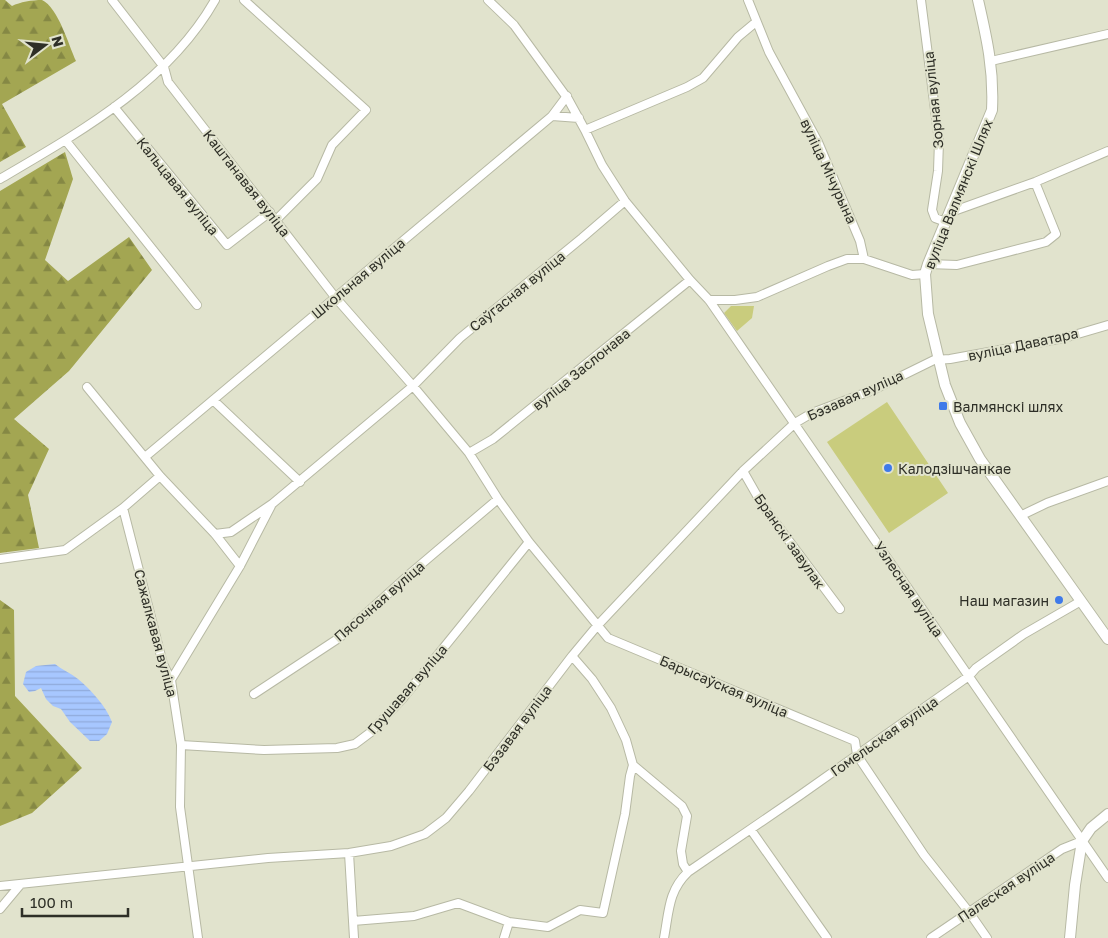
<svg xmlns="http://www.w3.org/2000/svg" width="1108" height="938" viewBox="0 0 1108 938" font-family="'Golos Text',sans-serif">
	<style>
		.forest { fill: url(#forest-firs) }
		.pitch { fill: #c9cc7d }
		.water { fill: url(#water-rules) }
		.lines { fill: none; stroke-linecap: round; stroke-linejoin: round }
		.minor-casing { stroke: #b7b9a4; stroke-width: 10 }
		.major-casing { stroke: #b7b9a4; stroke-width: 12 }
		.minor { stroke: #fff; stroke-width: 8 }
		.major { stroke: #fff; stroke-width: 10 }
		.poi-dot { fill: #3f7ae9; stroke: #e1e3cd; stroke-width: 2 }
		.labels { text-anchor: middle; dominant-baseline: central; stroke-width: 4; stroke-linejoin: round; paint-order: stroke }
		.street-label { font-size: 14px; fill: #2e2f27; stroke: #e1e3cd }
		.poi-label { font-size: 14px; fill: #2e2f27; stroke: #e1e3cd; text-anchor: start }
	</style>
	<defs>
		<pattern id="forest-firs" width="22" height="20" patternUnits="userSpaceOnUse" patternTransform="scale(1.25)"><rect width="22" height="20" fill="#a3a652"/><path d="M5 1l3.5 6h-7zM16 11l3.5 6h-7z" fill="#858844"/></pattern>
		<pattern id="water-rules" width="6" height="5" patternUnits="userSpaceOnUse" patternTransform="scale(1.25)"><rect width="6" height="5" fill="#a7c7ff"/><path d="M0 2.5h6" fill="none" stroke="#90abdb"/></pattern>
	</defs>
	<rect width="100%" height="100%" fill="#e1e3cd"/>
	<path class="forest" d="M0,0h5l7,6c8,-4 20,-6 30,-6 16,7 27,46 34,61l-74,43 24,43 -26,15z
		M65,152l8,27 -28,81 23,21 61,-44 23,33 -83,101 -55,48 35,30 -21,46 11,53 -39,5v-362z
		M0,600l14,10 1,86 67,72 -50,45 -32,13z"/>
	<path class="pitch" d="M731,306h23l-2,12 -15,13 -13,-18z
		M887,402l61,91 -59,40 -62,-91z"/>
	<path class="water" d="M55,664c7,6 16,9 23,15 13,11 28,27 34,43l-5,12 -8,7h-9l-20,-19 -9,-13 -8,-3 -7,-7 -5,-11 -6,3 -6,1 -6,-8 3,-12 10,-6z"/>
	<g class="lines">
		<g class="minor-casing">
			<path id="minor" d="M112,0l52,67 4,15 167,215 78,89 56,67 29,46 31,43 79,96 247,103 2,14 67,100 45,57 18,26
				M244,0l122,110 -34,35 -15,34 -41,41
				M488,0l26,25 54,74 17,31 17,35 23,36 65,79 19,20 399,578
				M748,0l21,52 49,90 42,99 4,18
				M921,0l18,141 -1,30 -6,39 3,8 11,4
				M991,61l117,-27
				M114,107l113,138 43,-33
				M552,116l27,2
				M585,130l102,-43 16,-9 35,-41 18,-15
				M66,141l131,164
				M0,179c80,-47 168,-96 215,-179
				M951,212l84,-30 73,-31
				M928,264l29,1 89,-23 10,-8 -21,-52
				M709,300h26l22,-3 71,-31 19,-7h17l48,16 13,-1
				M87,387l73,89 55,58 25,32
				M213,400l87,82
				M469,453l24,-14 197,-159
				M145,457l407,-341 15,-20
				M743,471l20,35 77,103
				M123,508l40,156 8,16 10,65 -1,62 18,131
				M1020,516l27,-13 61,-22
				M215,534l16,-2 41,-28 141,-118 47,-48 122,-100 43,-37
				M0,559l65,-9 58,-42 37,-32
				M171,680l69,-114 31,-60
				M254,694l85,-56 73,-66 86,-73
				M181,745l83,5 73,-2 18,-4 16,-12 32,-34 126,-156
				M633,765l49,41 5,10 -6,35 2,13 5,8
				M751,830l76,108
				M349,853l5,85
				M0,886l268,-28 81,-5 42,-7 34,-12 21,-16 23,-27 103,-135 25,-30 146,-155 52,-48 17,-10 61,-23 61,-30 16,-1 114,-21 44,-13
				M0,909l20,-24
				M353,921l61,-5 44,-13 51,19 39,5 32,-17 23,3 22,-99 5,-38 3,-11 -7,-25 -15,-32 -19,-29 -20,-23
				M504,938l5,-16
				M664,938c5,-26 4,-47 24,-66l111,-76 170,-120 7,-8 48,-34 57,-33
				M931,938l131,-89 20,-8"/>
		</g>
		<g class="major-casing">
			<path id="major" d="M978,0c9,39 16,70 14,110l-64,154 -3,10 3,40 17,71 15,38 20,36 128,180
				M1070,938l5,-53 7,-44 9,-13 17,-14"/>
		</g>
		<use href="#minor" class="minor"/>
		<use href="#major" class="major"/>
	</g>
	<g class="poi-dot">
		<rect x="938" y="401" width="10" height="10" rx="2.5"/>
		<circle cx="888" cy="468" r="5"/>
		<circle cx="1059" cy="600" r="5"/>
	</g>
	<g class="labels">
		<g class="street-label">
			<text transform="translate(933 100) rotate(-96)">Зорная вуліца</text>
			<text transform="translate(829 171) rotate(65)">вуліца Мічурына</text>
			<text transform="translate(247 183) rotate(52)">Каштанавая вуліца</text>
			<text transform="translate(178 186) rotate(51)">Кальцавая вуліца</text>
			<text transform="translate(958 194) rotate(-68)">вуліца Валмянскі Шлях</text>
			<text transform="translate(358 278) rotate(-40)">Школьная вуліца</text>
			<text transform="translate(517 291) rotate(-39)">Саўгасная вуліца</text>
			<text transform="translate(1023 344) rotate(-12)">вуліца Даватара</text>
			<text transform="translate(581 369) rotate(-39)">вуліца Заслонава</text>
			<text transform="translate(855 395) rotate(-24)">Бэзавая вуліца</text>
			<text transform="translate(790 541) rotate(55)">Бранскі завулак</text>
			<text transform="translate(909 589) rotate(56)">Узлесная вуліца</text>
			<text transform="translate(379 601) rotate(-41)">Пясочная вуліца</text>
			<text transform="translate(156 633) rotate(75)">Сажалкавая вуліца</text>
			<text transform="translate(724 686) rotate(23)">Барысаўская вуліца</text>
			<text transform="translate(407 689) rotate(-49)">Грушавая вуліца</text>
			<text transform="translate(517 728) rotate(-53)">Бэзавая вуліца</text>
			<text transform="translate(884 736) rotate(-35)">Гомельская вуліца</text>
			<text transform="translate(1006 887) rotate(-34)">Палеская вуліца</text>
		</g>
		<g class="poi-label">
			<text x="953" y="406">Валмянскі шлях</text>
			<text x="898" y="468">Калодзішчанкае</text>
			<text x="1049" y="600" text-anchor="end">Наш магазин</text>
		</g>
	</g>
	<g transform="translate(45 45) rotate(74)" stroke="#e1e3cd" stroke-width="4" paint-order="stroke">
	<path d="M0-4L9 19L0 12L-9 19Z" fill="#2e2f27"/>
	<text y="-8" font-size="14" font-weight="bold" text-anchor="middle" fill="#2e2f27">N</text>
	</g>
	<path d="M22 908v8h106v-8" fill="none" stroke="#2e2f27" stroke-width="2.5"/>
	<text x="30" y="908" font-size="15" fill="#2e2f27" stroke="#e1e3cd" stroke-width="4" paint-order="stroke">100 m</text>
</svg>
